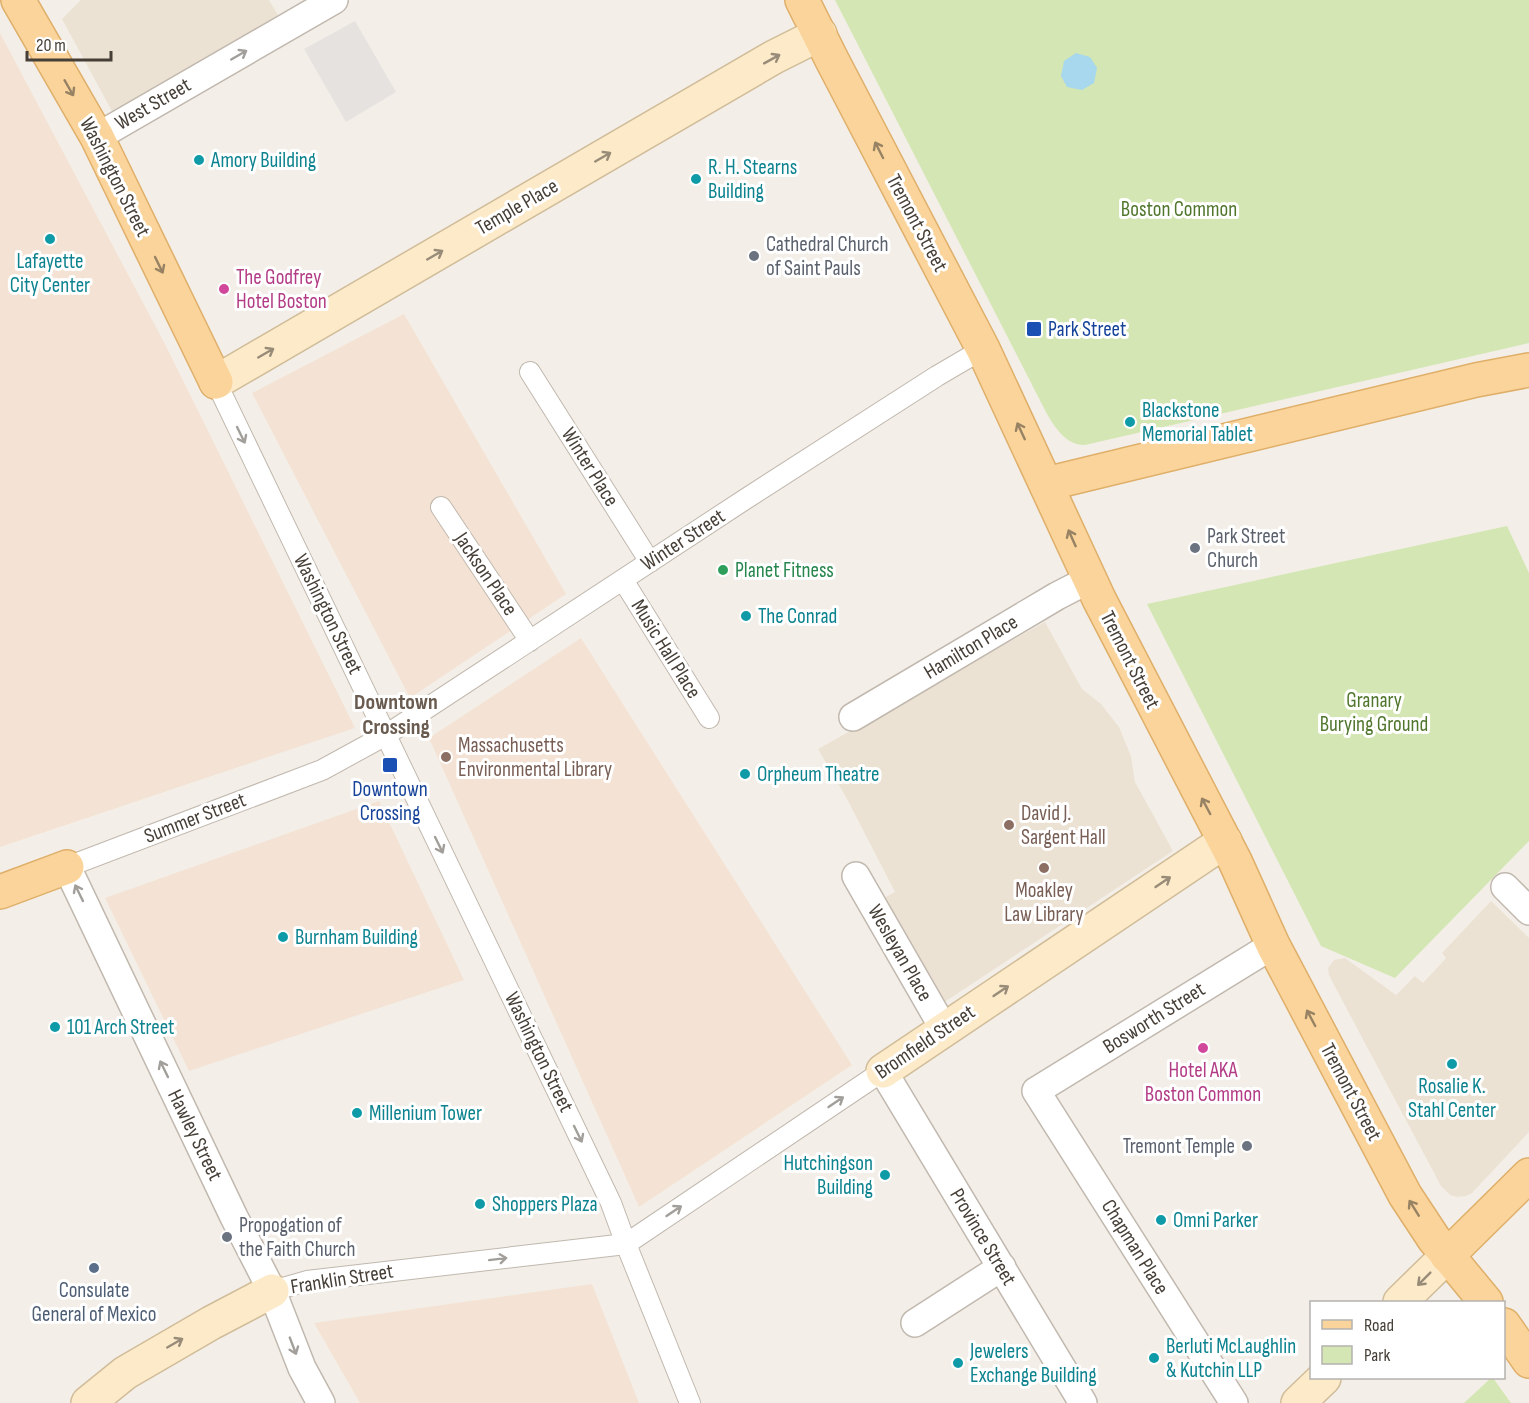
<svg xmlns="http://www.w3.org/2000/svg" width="1529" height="1403" viewBox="0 0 1529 1403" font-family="'Sofia Sans Condensed',sans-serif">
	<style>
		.commercial { fill: #f4e3d4 }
		.education { fill: #ece2d3 }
		.green { fill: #d4e6b3 }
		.parking { fill: #e5e2e0 }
		.water { fill: #a7d8ed }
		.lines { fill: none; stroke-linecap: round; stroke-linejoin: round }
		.pedestrian-casing { stroke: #c1b8ae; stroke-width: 22 }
		.minor-casing { stroke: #c1b8ae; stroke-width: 30 }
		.secondary-casing { stroke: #d1bc99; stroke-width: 36 }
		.primary-casing { stroke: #dfaf6a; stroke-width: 36 }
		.pedestrian { stroke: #fff; stroke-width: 20 }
		.minor { stroke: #fff; stroke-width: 27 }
		.secondary { stroke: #fceac9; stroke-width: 33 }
		.primary { stroke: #fad49a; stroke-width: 33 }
		.oneway { stroke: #a29f9b }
		.oneway2 { stroke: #988c79 }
		.oneway3 { stroke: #978264 }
		.culture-dot { fill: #0f9aa8; stroke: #fff; stroke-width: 2 }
		.worship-dot { fill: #6b7280; stroke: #fff; stroke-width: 2 }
		.hotel-dot { fill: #d1479c; stroke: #fff; stroke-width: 2 }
		.transit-dot { fill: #1a4fb4; stroke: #fff; stroke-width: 2 }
		.leisure-dot { fill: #2e9e5b; stroke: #fff; stroke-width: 2 }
		.education-dot { fill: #8d6e63; stroke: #fff; stroke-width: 2 }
		.service-dot { fill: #5c6f8a; stroke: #fff; stroke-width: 2 }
		.labels { text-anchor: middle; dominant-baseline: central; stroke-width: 6; stroke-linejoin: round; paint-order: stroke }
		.street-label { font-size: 21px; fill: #463f37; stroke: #fff }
		.culture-label { font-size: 21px; fill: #0d838f; stroke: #fff; text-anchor: start }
		.park-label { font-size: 21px; fill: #50762c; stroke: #fff }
		.worship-label { font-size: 21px; fill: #5b616d; stroke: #fff; text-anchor: start }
		.hotel-label { font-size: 21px; fill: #b23c85; stroke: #fff; text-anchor: start }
		.transit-label { font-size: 21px; fill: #164399; stroke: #fff; text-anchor: start }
		.leisure-label { font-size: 21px; fill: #27864d; stroke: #fff; text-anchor: start }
		.education-label { font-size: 21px; fill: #785e54; stroke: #fff; text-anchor: start }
		.service-label { font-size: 21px; fill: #4e5e75; stroke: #fff }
		.neighbourhood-label { font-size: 22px; font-weight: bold; fill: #695b4f; stroke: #fff }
	</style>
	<rect width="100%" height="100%" fill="#f3efe8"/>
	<path class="commercial" d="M0,33l166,313 189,382 -355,119z
		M404,314l162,280 -156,104 -158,-305z
		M581,638l271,427 -213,142 -210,-469z
		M379,801l85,179 -275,91 -84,-173z
		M592,1284l47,119h-279l-46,-80z"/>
	<path class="education" d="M81,0h188l9,15 -164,100 -52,-96z
		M1045,622l37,67 19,15 18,23 12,29 4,26 38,69 -233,154 -56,-107 11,-6 -48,-93 -29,-50z
		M1491,901l38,37v194l-57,61 -6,3 -9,1 -7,-2 -9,-9 -108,-203 -4,-8 -1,-7 6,-8 11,-2 51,37 19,-19 8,7 23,-25 -4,-5z"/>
	<path class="green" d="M835,0h694v343l-444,102c-18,1 -30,-17 -38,-31z
		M1507,526l22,47v268l-134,137 -74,-32 -174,-342z
		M1491,1378h2l18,25h-47z"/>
	<path class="parking" d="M355,21l41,71 -50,30 -42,-73z"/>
	<path class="water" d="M1076,53l14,4 7,11 -3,15 -12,7 -15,-3 -6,-11 3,-15z"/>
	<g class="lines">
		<g class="pedestrian-casing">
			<path id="pedestrian" d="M530,372l120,190
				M216,382l395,821 15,41 64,159
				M441,507l89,134
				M623,580l86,138
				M67,867l255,-97 64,-35 358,-235 193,-124 46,-27
				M272,1291l35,-10 319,-37 257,-173"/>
		</g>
		<g class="minor-casing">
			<path id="minor" d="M97,137l237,-137
				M853,717l204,-121 33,-17
				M67,867l167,350 38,74 30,77 19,35
				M856,876l88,153
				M1505,887l24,24
				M883,1071l200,332
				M915,1323l87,-56
				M1234,1403l-198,-312 237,-146"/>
		</g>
		<g class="secondary-casing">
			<path id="secondary" d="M216,382l558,-325 46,-23
				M883,1071l342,-230
				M1400,1302l47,-46
				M88,1403l37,-30 86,-50 61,-32
				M1298,1403l26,-25"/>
		</g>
		<g class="primary-casing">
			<path id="primary" d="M18,0l79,137 119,245
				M802,0l30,60 151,289 116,250 136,262 38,84 132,250 29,44 52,63
				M1046,484l430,-104 53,-10
				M0,892l67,-25
				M1447,1256l82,-81
				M1504,1325l25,36"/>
		</g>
		<use href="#pedestrian" class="pedestrian"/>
		<use href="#minor" class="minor"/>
		<use href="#secondary" class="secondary"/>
		<use href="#primary" class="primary"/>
	</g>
	<defs><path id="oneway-shaft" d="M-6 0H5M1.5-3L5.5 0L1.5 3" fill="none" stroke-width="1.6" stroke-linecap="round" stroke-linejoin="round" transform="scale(1.5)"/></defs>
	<g class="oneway">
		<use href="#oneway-shaft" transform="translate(239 55) rotate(-30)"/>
		<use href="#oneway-shaft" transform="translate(241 435) rotate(64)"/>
		<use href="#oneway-shaft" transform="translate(439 845) rotate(64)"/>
		<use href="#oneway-shaft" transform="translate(79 893) rotate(-116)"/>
		<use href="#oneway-shaft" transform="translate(164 1069) rotate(-116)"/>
		<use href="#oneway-shaft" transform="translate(836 1102) rotate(-34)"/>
		<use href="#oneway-shaft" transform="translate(578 1134) rotate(64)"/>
		<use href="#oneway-shaft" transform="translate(674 1211) rotate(-34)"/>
		<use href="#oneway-shaft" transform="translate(498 1259) rotate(-7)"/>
		<use href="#oneway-shaft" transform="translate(293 1346) rotate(69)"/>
	</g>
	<g class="oneway2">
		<use href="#oneway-shaft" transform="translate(772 59) rotate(-29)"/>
		<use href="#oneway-shaft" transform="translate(603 157) rotate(-30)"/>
		<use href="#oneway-shaft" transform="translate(435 255) rotate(-30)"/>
		<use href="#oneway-shaft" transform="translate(266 353) rotate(-30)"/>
		<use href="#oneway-shaft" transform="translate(1163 882) rotate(-34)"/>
		<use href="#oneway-shaft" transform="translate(1001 991) rotate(-34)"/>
		<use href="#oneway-shaft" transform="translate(1424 1279) rotate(135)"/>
		<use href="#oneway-shaft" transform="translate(175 1343) rotate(-30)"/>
	</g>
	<g class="oneway3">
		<use href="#oneway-shaft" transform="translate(69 88) rotate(60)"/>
		<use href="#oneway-shaft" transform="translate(879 150) rotate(-117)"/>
		<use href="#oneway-shaft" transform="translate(159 265) rotate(64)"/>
		<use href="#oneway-shaft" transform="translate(1021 431) rotate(-115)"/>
		<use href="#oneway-shaft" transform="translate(1072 538) rotate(-114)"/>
		<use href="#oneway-shaft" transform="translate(1206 806) rotate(-118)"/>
		<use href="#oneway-shaft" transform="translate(1311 1018) rotate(-118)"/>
		<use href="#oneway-shaft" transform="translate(1414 1208) rotate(-122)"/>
	</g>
	<g class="culture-dot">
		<circle cx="199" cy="160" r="6"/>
		<circle cx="696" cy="179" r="6"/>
		<circle cx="50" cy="239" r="6"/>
		<circle cx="1130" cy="422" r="6"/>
		<circle cx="746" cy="616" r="6"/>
		<circle cx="745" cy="774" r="6"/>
		<circle cx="283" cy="937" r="6"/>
		<circle cx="55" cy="1027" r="6"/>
		<circle cx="1452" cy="1064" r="6"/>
		<circle cx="357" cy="1113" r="6"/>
		<circle cx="885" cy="1175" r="6"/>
		<circle cx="480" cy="1204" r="6"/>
		<circle cx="1161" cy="1220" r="6"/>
		<circle cx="1154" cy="1358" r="6"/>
		<circle cx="958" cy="1363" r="6"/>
	</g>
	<g class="worship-dot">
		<circle cx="754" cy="256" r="6"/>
		<circle cx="1195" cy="548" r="6"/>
		<circle cx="1247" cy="1146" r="6"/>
		<circle cx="227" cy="1237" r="6"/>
	</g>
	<g class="hotel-dot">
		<circle cx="224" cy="289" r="6"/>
		<circle cx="1203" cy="1048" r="6"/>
	</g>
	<g class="transit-dot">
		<rect x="1026" y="321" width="16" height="16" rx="3"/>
		<rect x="382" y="757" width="16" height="16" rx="3"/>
	</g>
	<circle class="leisure-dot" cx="723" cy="570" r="6"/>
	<g class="education-dot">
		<circle cx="446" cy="757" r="6"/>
		<circle cx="1009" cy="825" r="6"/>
		<circle cx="1044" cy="868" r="6"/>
	</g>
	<circle class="service-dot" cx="94" cy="1268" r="6"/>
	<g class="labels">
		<g class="street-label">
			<text transform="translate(153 104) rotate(-30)">West Street</text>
			<text transform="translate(115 177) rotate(63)">Washington Street</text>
			<text transform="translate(517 207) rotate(-30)">Temple Place</text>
			<text transform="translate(917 223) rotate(62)">Tremont Street</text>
			<text transform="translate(590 467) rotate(58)">Winter Place</text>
			<text transform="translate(683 540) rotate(-33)">Winter Street</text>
			<text transform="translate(486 574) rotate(56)">Jackson Place</text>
			<text transform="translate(328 614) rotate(64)">Washington Street</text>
			<text transform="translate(971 647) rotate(-31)">Hamilton Place</text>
			<text transform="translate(666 649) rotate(58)">Music Hall Place</text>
			<text transform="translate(1130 660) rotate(63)">Tremont Street</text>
			<text transform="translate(195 818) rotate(-21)">Summer Street</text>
			<text transform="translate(900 953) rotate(60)">Wesleyan Place</text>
			<text transform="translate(1154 1018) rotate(-32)">Bosworth Street</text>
			<text transform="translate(925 1042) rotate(-34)">Bromfield Street</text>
			<text transform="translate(539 1052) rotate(64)">Washington Street</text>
			<text transform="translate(1351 1092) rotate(62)">Tremont Street</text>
			<text transform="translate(195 1135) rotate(64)">Hawley Street</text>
			<text transform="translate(983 1237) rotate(59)">Province Street</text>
			<text transform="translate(1135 1247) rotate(58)">Chapman Place</text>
			<text transform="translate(342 1279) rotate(-9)">Franklin Street</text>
		</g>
		<g class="culture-label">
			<text x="211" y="160">Amory Building</text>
			<text x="708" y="167">R. H. Stearns<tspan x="708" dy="24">Building</tspan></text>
			<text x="50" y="261" text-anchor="middle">Lafayette<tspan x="50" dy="24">City Center</tspan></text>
			<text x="1142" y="410">Blackstone<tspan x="1142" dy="24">Memorial Tablet</tspan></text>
			<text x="758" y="616">The Conrad</text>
			<text x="757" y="774">Orpheum Theatre</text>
			<text x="295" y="937">Burnham Building</text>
			<text x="67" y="1027">101 Arch Street</text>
			<text x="1452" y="1086" text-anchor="middle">Rosalie K.<tspan x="1452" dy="24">Stahl Center</tspan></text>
			<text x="369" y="1113">Millenium Tower</text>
			<text x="873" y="1163" text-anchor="end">Hutchingson<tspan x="873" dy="24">Building</tspan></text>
			<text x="492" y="1204">Shoppers Plaza</text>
			<text x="1173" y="1220">Omni Parker</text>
			<text x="1166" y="1346">Berluti McLaughlin<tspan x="1166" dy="24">&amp; Kutchin LLP</tspan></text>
			<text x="970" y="1351">Jewelers<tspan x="970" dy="24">Exchange Building</tspan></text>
		</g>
		<g class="park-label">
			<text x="1179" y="209">Boston Common</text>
			<text x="1374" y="700">Granary<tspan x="1374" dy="24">Burying Ground</tspan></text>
		</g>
		<g class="worship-label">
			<text x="766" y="244">Cathedral Church<tspan x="766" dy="24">of Saint Pauls</tspan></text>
			<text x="1207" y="536">Park Street<tspan x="1207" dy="24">Church</tspan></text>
			<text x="1235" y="1146" text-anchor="end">Tremont Temple</text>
			<text x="239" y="1225">Propogation of<tspan x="239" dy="24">the Faith Church</tspan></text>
		</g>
		<g class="hotel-label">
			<text x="236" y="277">The Godfrey<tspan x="236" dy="24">Hotel Boston</tspan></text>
			<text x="1203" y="1070" text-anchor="middle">Hotel AKA<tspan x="1203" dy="24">Boston Common</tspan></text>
		</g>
		<g class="transit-label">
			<text x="1048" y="329">Park Street</text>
			<text x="390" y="789" text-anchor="middle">Downtown<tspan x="390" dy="24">Crossing</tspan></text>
		</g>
		<g class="leisure-label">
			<text x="735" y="570">Planet Fitness</text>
		</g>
		<g class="education-label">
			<text x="458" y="745">Massachusetts<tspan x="458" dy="24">Environmental Library</tspan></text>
			<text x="1021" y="813">David J.<tspan x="1021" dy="24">Sargent Hall</tspan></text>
			<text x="1044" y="890" text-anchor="middle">Moakley<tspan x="1044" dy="24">Law Library</tspan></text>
		</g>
		<g class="service-label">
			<text x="94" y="1290">Consulate<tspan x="94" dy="24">General of Mexico</tspan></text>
		</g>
		<g class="neighbourhood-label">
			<text x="396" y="702">Downtown<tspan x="396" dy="25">Crossing</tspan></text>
		</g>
	</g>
	<rect x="1310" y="1301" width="195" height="78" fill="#ffffff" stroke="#b5b2af" stroke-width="1.5"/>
	<rect x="1322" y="1320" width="30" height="9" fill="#fad49a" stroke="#b5b2af" stroke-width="1.5"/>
	<text x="1364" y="1331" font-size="18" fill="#463f37">Road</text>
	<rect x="1322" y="1346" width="30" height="18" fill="#d4e6b3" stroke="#b5b2af" stroke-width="1.5"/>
	<text x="1364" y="1361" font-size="18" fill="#463f37">Park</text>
	<path d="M27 51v9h84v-9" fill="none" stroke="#463f37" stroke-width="3"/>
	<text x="36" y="51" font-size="18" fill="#463f37" stroke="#ffffff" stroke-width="4.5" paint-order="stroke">20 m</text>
</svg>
